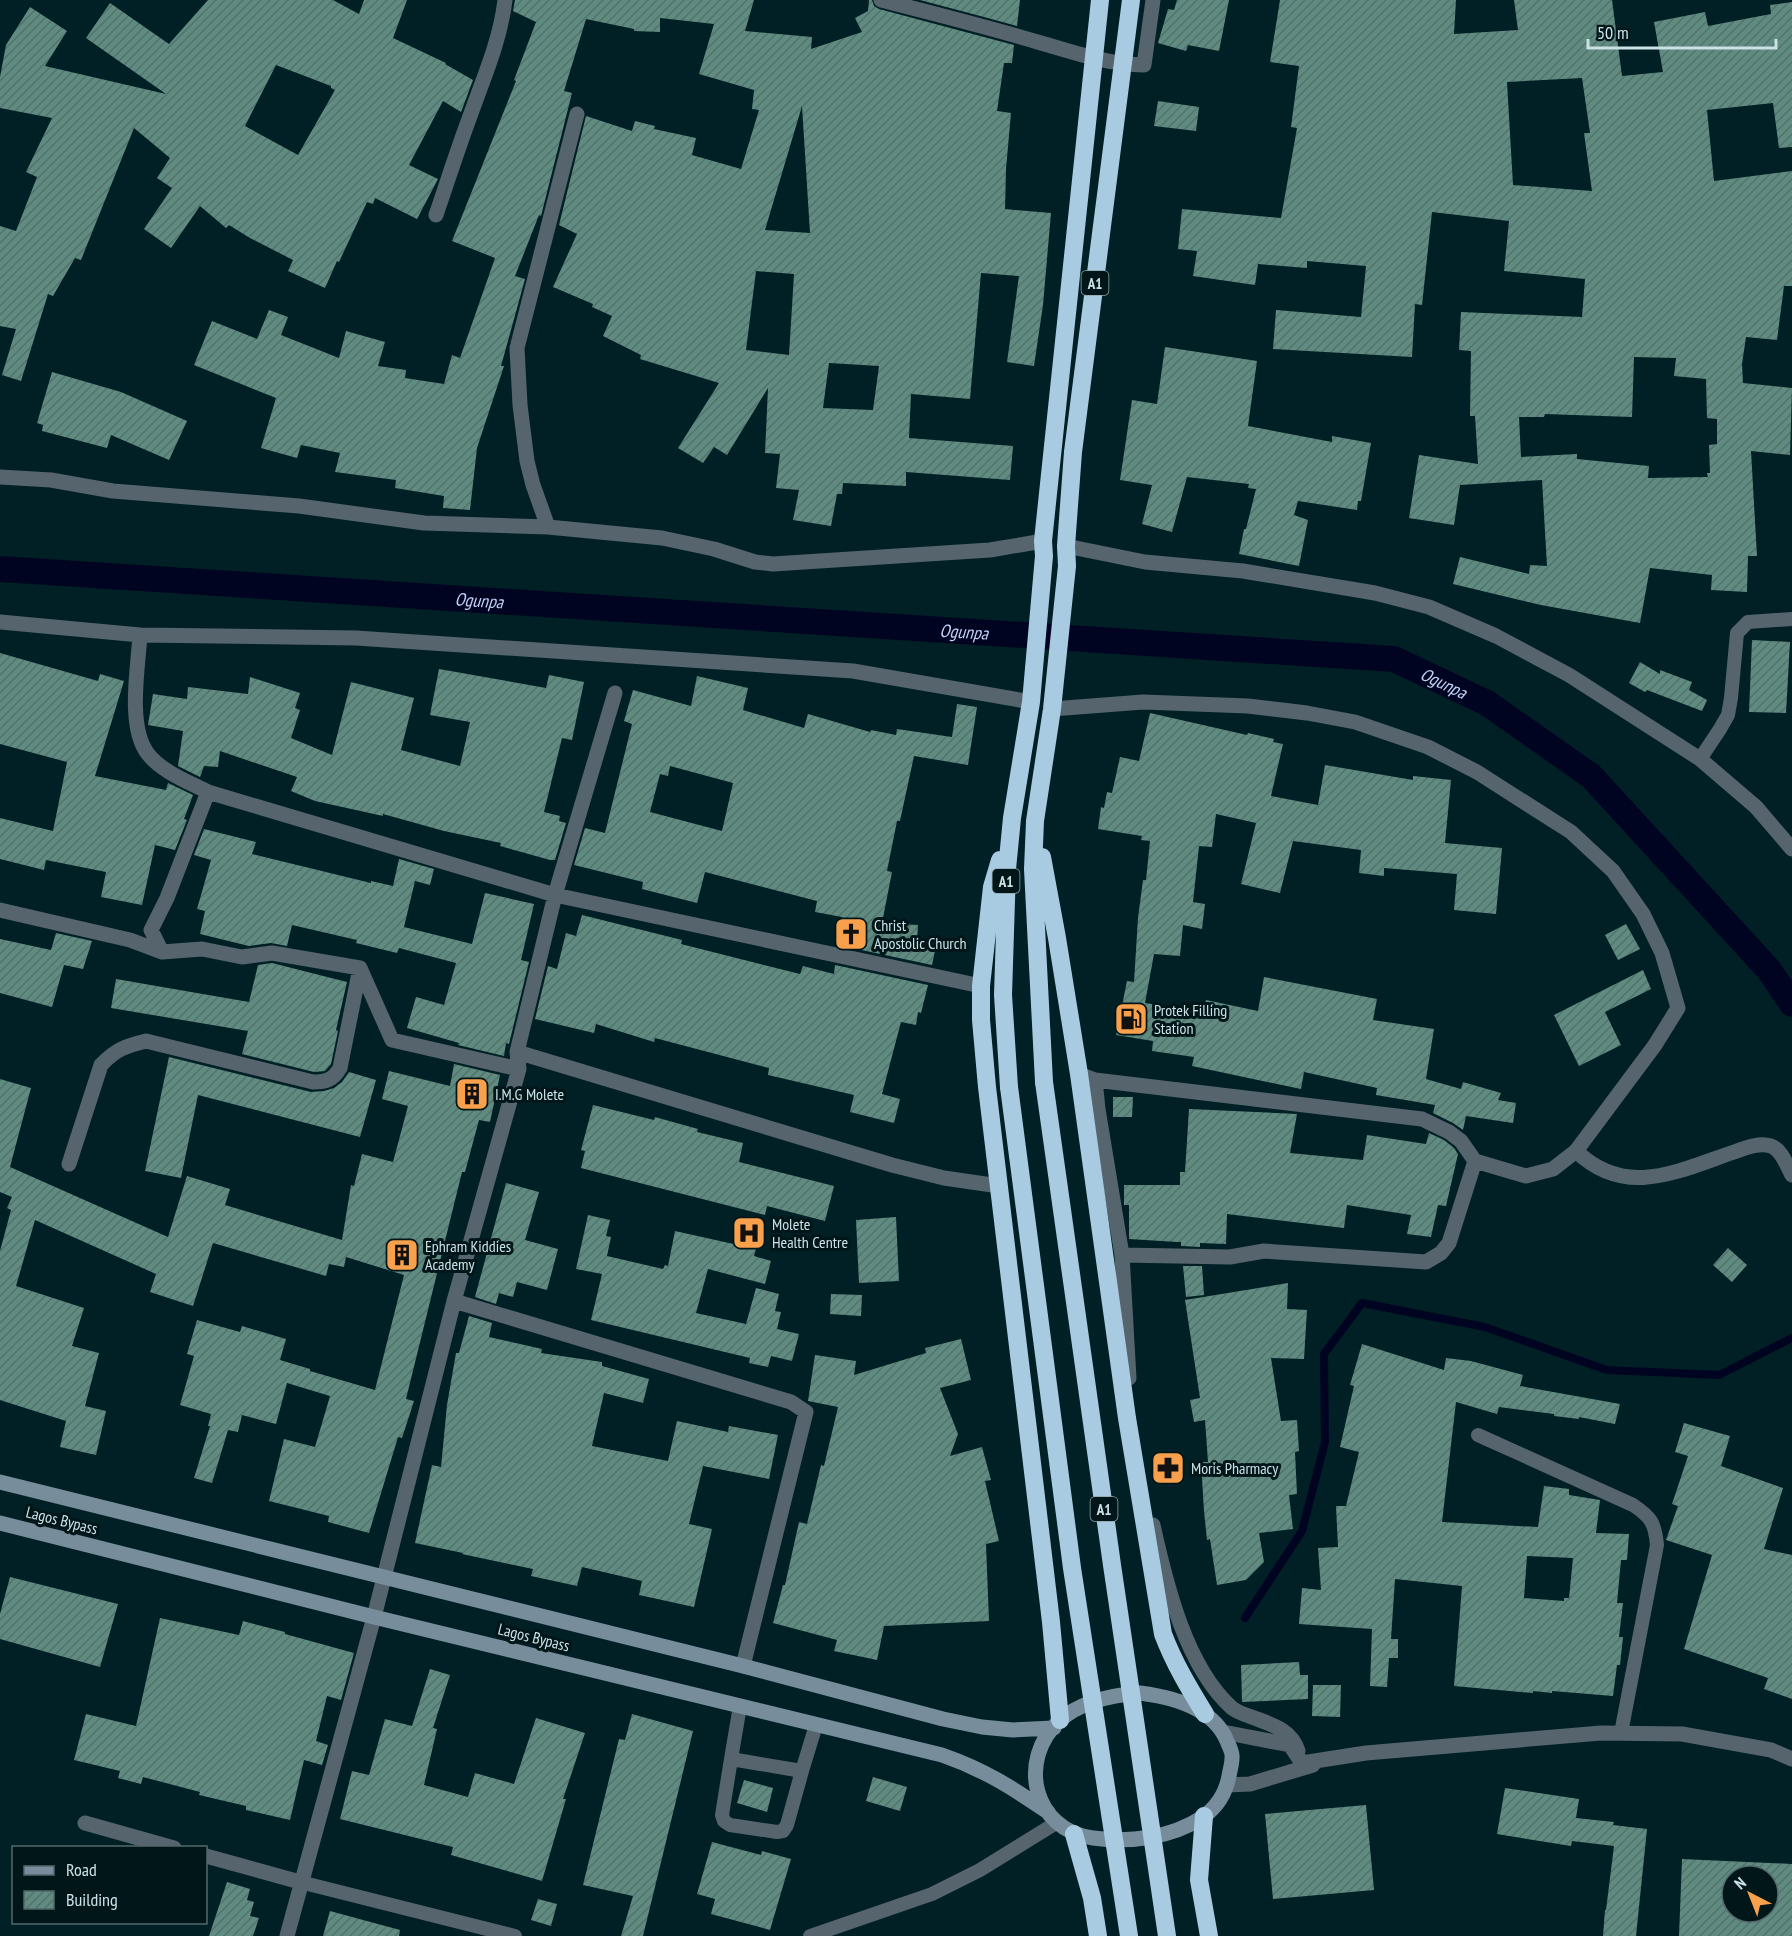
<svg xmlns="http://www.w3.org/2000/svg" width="1792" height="1936" viewBox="0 0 1792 1936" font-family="'PT Sans Narrow',sans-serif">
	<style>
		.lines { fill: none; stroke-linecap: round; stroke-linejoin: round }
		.stream { stroke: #010421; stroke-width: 8 }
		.canal { stroke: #010421; stroke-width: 26 }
		.building { fill: url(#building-hatch); fill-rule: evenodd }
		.lane { stroke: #56646d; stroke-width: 14 }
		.street { stroke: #56646d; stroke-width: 15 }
		.secondary { stroke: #788d9c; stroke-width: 15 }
		.highway { stroke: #a9cbe2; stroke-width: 18 }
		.highway-bridge { stroke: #a9cbe2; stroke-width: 18 }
		.labels { text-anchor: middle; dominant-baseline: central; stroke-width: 6; stroke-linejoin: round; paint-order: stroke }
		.shield { fill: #011619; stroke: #8ea5a8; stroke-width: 1.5 }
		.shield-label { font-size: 15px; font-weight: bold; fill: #cbe2e5 }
		.poi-label { font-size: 16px; fill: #cbe2e5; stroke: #011619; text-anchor: start }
		.street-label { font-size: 16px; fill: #cbe2e5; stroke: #011619 }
		.water-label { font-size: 18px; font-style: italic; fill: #c0d0f6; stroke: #011619 }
	</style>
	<defs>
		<pattern id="building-hatch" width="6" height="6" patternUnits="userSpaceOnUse" patternTransform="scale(1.5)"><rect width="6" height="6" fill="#608b81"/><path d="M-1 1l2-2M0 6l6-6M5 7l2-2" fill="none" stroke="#54726c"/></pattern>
	</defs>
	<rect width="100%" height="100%" fill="#002025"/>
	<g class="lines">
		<path class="stream" d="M1245,1618l57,-87 23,-89 -1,-88 38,-51 123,24 122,43 112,5 73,-37"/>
		<path class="canal" id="s1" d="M0,569l1394,90 93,44 104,73 178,194 23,34"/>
	</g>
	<path class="building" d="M208,0h125l26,14 5,-14h43l-14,38 53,25 -1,1 28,16 -12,32 -18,-11 -34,64 29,14 -21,40 -42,-21 -2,6 -6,-2 -28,60 -2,-1 -12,27 -37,-17 5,-11 -43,-22 -21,-13 -3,3 -26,-22 -29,42 -27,-19 28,-41 -15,-10 13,-20 -36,-30 -53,132 -6,-2 -22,38 -5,-2 -27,87 -19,-6 14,-46 -16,-3v-100l16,5 21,-54 -11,-5 26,-54 -52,-10v-31l6,-32 24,-38 37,24 -22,35 121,28 -80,-56 24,-35 59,41zM276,65l55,21v2l4,2 -37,65 -53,-29z
		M515,0h239l-9,31 67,6 -1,12 51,-17 -7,-14 13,-7 1,-11h3l2,6 5,3 135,36 -2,18h-8l-7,48 14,2 -5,56 -1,40 46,4 -8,92 -9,61 -27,-4 12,-86 -38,-3 -11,126 -59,-5 -2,44 104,8 -3,34 -104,-8v14l-63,-3 -1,11h-5l-6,32 -38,-6 6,-30 -23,-2 4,-34 -15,-1 3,-65 -41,67 -13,-8 -11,16 -25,-15 41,-65 -79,-24 1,-4 -38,-19 9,-20 -20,-9 1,-3 -40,-17 24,-53 -18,-9 27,-109 46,15 3,-10 20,5 -1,3 42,9 -4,17 49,14 18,-59 -7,-1 2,-19 -55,-16 15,-50 -54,-6v14l-26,-1v-2l-48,-10 -22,72 8,2 -31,123 -2,-1 -24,61 10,3 -24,87h3l-27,82 -7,62 -27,-2 1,-12 -49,-8 1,-8 -61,-8 5,-19 -39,-8 -4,13 -36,-10 15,-50 -82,-33 18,-44 45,18 12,-29 19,7 -7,18 58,23 7,-27 39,11 -7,24 28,4 -1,8 39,6 8,-29 8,3 35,-100 -43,-17 64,-160 -2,-1 22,-58 -23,-11zM802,106l8,127 -45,-3zM756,271l38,3 -5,81 -43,-5zM829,363l50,3 -6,44 -50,-2z
		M920,0h100l-3,26 -33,-9z
		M1177,0h52l-10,51 -31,-6 -2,6 -28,-8 10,-34 6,1z
		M1280,0h176l-2,34 64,-4 -4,-30h98l10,76 41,-4 -9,-50 51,-10 3,14 63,-12 -1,-9 22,-3v145l-13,1 -6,-45 -66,7 7,71 78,-10v115h-8l-7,54 -31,-3 -4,27 1,19 49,5 -2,67 -39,-4 6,105h-9l-1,36 -36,-2 1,-15 -62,-7 -10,55 -99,-18 -88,-21 7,-27 69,17 1,-9 17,1 -5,-86 -82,5 -6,40 -45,-7 10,-63 59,9 -3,-48h-5l1,-65 -12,-1 2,-38 121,5 3,-38 -81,-8 5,-50 -77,-9 -10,93 -7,-1 -3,53 -139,-8 3,-39 85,7 5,-51 -59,-5v7l-49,-4 -3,21 -62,-9 4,-25 -19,-2 4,-40 99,9 16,-90 -6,-1 8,-61 -29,-4zM1582,78l8,55h-6l8,58 -79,-6 -6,-103zM1634,357l42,1 -2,18 32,3 1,39 10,1v25l-8,1 1,28h-3l1,4 -60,1 1,-12 -72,-7v-5l-56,3 -2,-40h25l1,-3 87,3z
		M1158,101l41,6 -3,24 -42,-5z
		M1165,347l92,14 -9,65 84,16v-6l39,7 -10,58h-3l-1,9 -59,-9 -4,14 14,5 -9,46 -60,-12 5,-25h2l10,-40 -8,-1 1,-4 -62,-7 -15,55 -30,-8 10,-39 -32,-5 12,-80 25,4z
		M52,372l69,20 66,29 -18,39 -58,-25 -4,13 -65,-17 1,-6 -6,-2z
		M1752,640l38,2 -4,71 -37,-1z
		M0,653l98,28 2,-7 24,7 -29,95 71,14 2,-7 25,12 -9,24 3,1 -12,30 -20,-5 -13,60 -41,-8 5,-25 -60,-12 -2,10 -44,-11v-41l53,13 14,-69 -67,-18z
		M1640,662l20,12v-4l32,12 -3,8 18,10 -5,11 -55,-21 -2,2 -16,-9z
		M439,669l107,19 3,-13 35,7 -12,58 -10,-2 -18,74 16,4 -1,5 7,2 -11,37h-5l-50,-14 1,-3 -57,-12 -61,-17v2l-68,-15 -24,-10 6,-14 -77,-26 -2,16 -14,-1 -4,11 -22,-11 5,-35 -35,-6 5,-31 34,5 1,-12 60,7 2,-17 50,16 -5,15 5,2 -9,28 41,17 19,-73 63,16 -13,52 59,16 10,-44 -40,-7z
		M697,676l51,12 -5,22 61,18 4,-14 62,18 1,-2 25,5 1,-6 55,8 5,-33 20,3 -9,58 -54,-9 -14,65h-3l-10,50 5,1 -10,51 36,2 -1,16h20l-5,24 -94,-20 4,-28 -27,-5 2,-11 -112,-29 -8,31 -55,-14 1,-7 -69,-17 11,-37 20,5 27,-109 -8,-3 9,-31 58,16zM670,766l63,17 -11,48 -72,-19 10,-38 8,2z
		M1150,713l97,22 1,-2 26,6 -1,3 10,2 -12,52 47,9 7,-40 88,15v-4l38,4 -6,63 57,5 -6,66 -42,-4 3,-36 -73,-6v8l-25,-3 2,-23 -68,-9 -13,52 -39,-9 15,-61 -40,-9 -4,33 -13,-1 -6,56 12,2 -3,25 -19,-4 -3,31 -26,-2 -9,49 58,9 3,-12 52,11 6,-34 113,22 -4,21 61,9 -8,50 35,10 2,-7 38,11 -3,7 18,3 -3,20 -47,-7 -3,14 -10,-7 -20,-10 2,-8 -59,-10 1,-7 -73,-16 -3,17 -109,-23 2,-9 -42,-6 1,-10 -37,-6 11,-54 7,1 4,-64 5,-38h3l4,-39 -9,-1 1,-4 -44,-7 3,-22 3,1 3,-16 5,1 8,-36 19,4z
		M204,829l52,13 -4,12 119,29v-2l22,5 6,-27 35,10 -4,16 -15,-4 -11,46 68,17 13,-51 49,11 -13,56 8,2 -20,82 -3,-1 -2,13 -46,-11 1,-2 -52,-15 9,-31 28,8 12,-42 -57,-15 -2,5 -41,-10 1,-3 -65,-15 -5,21 -16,-3 -22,3 -49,-12 5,-23 -8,-2 14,-49 -17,-5z
		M582,915l100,25 -1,4 119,30 3,-8 31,8 1,-9 93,20 -7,28 -3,-1 -2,13 -15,-3 -19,72 18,5 -6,24 -44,-11 4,-17 -86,-20 1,-7 -114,-30 -1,4 -58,-18 -2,9 -59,-14 13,-53 9,3 9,-36 10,3z
		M1626,924l14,25 -22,11 -13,-25z
		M56,933l36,8 -9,28 -19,-4 -12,42 -52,-14v-54l51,11z
		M272,963l75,19 -11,48 2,1 -7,33 -6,7 -11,1 -72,-18 6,-23 -137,-23 5,-29 133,23 9,-37z
		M1643,970l8,19 -46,23 16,33 -42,21 -25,-51z
		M169,1057l142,35 13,-1 10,-3 8,-6 7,-10 27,8 -16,57 -162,-42 -17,83 -36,-7z
		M454,1064l46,11 -10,47 -11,-2 -14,52h-3l-56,227 8,2 -12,37 -4,-1 -29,96 -41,-11 1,-6 -60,-15 15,-62 31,8 15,-51 -43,-13 -11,41 -34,-9 -4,17 -10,-2 -16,53 -18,-5 16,-52h-2l3,-12 -31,-9 14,-49 -7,-2 10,-34 43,12 2,-6 44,13 -6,21 30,9v2l65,19 29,-115 -58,-18 -2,10 -15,-3 -3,12 -113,-33 -20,63 -43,-14 6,-18 -121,-54 -19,66 68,22 -12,38 27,7 -14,53 21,5 -10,44 -36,-8 6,-26 -66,-21v-149l11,-41 -4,-2 5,-11 -12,-5v-113l31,9 -21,79 158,70 19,-61 43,13 -5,16 117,35 9,-55 3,1 8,-32 31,8 15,-56 -26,-7 7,-28 61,15z
		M1113,1097h20l-1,20h-19z
		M593,1105l61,15 1,-3 43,12 -1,3 46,11 -4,19 95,24 -9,35 -58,-15 -2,9 -184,-47 4,-17 -4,-1z
		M1189,1109l108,5 -7,39 73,7 4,-25 59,9 3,-11 15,7 10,8 4,6 -12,52 -8,-1 -7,32 -24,-3 4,-19 -64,-10 -3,23 -117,-14 -1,30 -26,-1v4l-19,-1v-4h-4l-48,-3v-34h-5v-20h56v-13h5z
		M506,1183l33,9 -14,48 33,9 -11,41 -30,-8 -4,15 -14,-4 -3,11 -21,-7z
		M588,1215l22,5 -4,16 5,1 -4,19 56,13 2,-4 3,1 7,-35 81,18 -2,7 17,5 -6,23 -57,-15 -12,44 50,11 10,-36 23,6 -4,17 6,1 -4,17 22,5 -7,27 -21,-5 -3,11 -19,-4 1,-5 -159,-38 11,-46 -26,-5z
		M896,1217l3,64 -40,2 -3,-63z
		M1728,1248l19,17 -15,17 -19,-17z
		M1183,1266h19l2,29 -18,2z
		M1288,1283l-1,26 20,1 -3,49 -33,-1 10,63 16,-1 2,31 -4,1 2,42 -8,1 4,34 -34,4 5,29 -18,18 -29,5 -7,-46 -3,1 -3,-29 -3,-49h7l-3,-42 -11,2 -4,-22 10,-2 -15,-98z
		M831,1294l31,1 -1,21 -31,-2z
		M469,1316l23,7 -3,14 53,12 -1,4 61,9v4l47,13 -6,24 -39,-10 -12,53 76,15 9,-40 51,11 1,-6 49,9 -9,44 -66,-13 -14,58 23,5 -18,78 -55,-12 3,-14 -60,-14 -5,19 -46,-10 2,-7 -71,-15 1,-1 -48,-10 17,-78 9,2 6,-62 9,-52h3z
		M961,1339l10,41 -31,8 18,46 -8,22 32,-9 9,33 -6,1 14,60 -13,3 3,77 -105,5 -7,34 -43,-9 3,-11 -64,-17 10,-38h2l14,-63 8,2 14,-59 3,1 14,-59 -30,-6 7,-46 41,6 -2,14 72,-22 -1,-5z
		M1362,1344l82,26 2,-12 25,3 52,14 -3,11 100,18 -5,20 -36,-7v2l-25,-3v-2l-55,-7 -2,7 -41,-12 -14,120 96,5 6,-41 25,3v6l31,5 -4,33 33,1 -2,26h-6l-4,43h6l-4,34h4l-3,28h-3l-4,31 -61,-5v2l-19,-2v2l-79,-7 8,-100 -67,-7 -4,60h7v19h-9l-2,29 -17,-1 2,-57 -73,-5 3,-36 19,2 -3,-42 20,-1 -2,-41h10l13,-54 -19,-5 14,-61 -4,-1zM1527,1556l46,2 -4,40h-5v3l-40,-3z
		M1684,1423l46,13 -9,30 62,22 -19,61 28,6v144l-28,-10 4,-11 -84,-29 28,-94 -46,-15 12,-34 -6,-2 16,-48 -13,-4z
		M10,1577l108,27 -18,63 -100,-28v-25z
		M160,1618l79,17 4,-14 42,11v2l69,19 -13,47 -14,-4 -11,45 12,4 -6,20 -18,-5 -14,60 -44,-10v-4l-47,-11 1,-3 -57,-15 -2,7 -23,-6 2,-7 -46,-11 12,-46 50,12z
		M1299,1662l1,13h8v24l-66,3 -1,-37z
		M430,1669l20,6 -17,53 4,1 -13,56 44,12 7,-24 39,11 22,-66 49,15 -22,66h3l-24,82 -91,-26 2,-8 -113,-28 12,-48 17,4 16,-56 27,7z
		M1313,1685h28l-1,32 -28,-1z
		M632,1714l61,17 -50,205h-22l12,-40 -50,-11 36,-146 6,1z
		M873,1777l34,10 -7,24 -34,-10z
		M744,1780l29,8 -6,24 -30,-9z
		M1505,1788l74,11 -3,19 38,4 -1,3 34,4 -11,107h-33l2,-26h1l8,-64 -42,-5 -1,5 -74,-12z
		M1366,1805l8,85 -101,9 -8,-85z
		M712,1842l49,13 1,-4 29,8 -21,71 -59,-16 4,-15 -18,-5z
		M1682,1859l110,5v72h-113zM1732,1876h36v36h-36z
		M227,1882l23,7 -3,11 7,2 -4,14 9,2 -6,18h-44z
		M538,1899l19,5 -6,22 -20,-6z
		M330,1911l70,19 -1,6h-76z"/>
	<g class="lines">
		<path class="lane" d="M1700,759l20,-30 8,-14 3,-17 6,-65 11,-11 44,-3
			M1478,1435l155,70c18,12 22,18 24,40l-36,188
			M740,1706l-9,53 71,12 14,-46
			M731,1759l-9,56 2,6 6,4 47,7 6,-1 4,-6 15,-54
			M300,1882l215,54
			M810,1936l122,-42 48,-24 76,-47"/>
		<path class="street" d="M881,0c54,14 107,27 160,43 35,10 65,21 103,22l9,-65
			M436,215c11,-32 21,-64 33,-96 14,-40 31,-77 36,-119
			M0,477l51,3 62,11 186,15 125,17 124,4 114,11 52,11 41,13 18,2 217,-14 53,-9
			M548,527l-15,-42 -6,-24 -7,-56 -3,-57 60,-234
			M1066,546l79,16 98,9 132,22 54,14 67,29 73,39 131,84 56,48 36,42
			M0,622l140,13 216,3 497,33 178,31
			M140,635c-2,33 -13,92 8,119 14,18 41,28 60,38l347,103 426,91
			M1052,709l91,-7 105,4 59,7 48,9 73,25 49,25 94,60 42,39 30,43 19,39 16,55 -23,37 -79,106 -23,18 -27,7 -51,-15
			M0,910l130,30 32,12 -11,-22 16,-32 41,-106
			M162,952l40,-3 40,8 30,-4 88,15 32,72 127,29
			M517,1052l375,113 52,13 55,8
			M1079,1074l16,6 327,39 27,13 12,9 14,20 -26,82 -8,10 -15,9 -162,-11 -34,6 -108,-2
			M1095,1080l3,29 24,146 7,123
			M1576,1151c49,47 100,21 155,2 12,-4 27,-11 40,-7 11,4 16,20 21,29
			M69,1164l32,-99c15,-16 25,-19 45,-24l167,41c13,0 20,-2 27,-14l20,-100
			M454,1301l337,101 15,10 -63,254
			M1153,1525c13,59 33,142 79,183 5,4 11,6 17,8 20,8 42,12 49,35
			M1223,1732l67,13 12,18 64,-10 235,-20 81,1 89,16 21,9
			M1227,1785l23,-1 63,-19
			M85,1823l89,25
			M206,1856l94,26
			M287,1936l87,-319 80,-316 65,-232 -2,-17 38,-157 60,-202"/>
		<path class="secondary" d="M0,1482l743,184 200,53 39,8 31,3 41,-2
			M0,1523l374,94 568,138c43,15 69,32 106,57
			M1140,1693c32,4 73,14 87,48 2,5 6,12 5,17 0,6 -2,12 -3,18 -3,16 -12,31 -26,41 -32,21 -73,26 -110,21 -60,-8 -76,-78 -34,-117 22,-20 53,-26 81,-28z"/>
		<path class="highway" d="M1042,857l15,81 22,136 48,344 36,216c11,29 26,54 42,80
			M1000,860l-8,27 -11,99v34l6,67 64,535 9,98
			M1044,1082l-11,-213 2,-48 17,-112 15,-143 -1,-20 7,-94 58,-452
			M1009,1087l-6,-92 4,-126 5,-51 19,-116 13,-146 -1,-15 57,-541
			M1204,1816l-5,64 10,56
			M1074,1834l18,64 6,38"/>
		<path class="highway-bridge" d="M1044,1082l68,483 55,371
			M1009,1087l63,481 57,368"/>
	</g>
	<defs>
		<g id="church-square" transform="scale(1.725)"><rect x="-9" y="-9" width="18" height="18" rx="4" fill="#f9a04c" stroke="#011619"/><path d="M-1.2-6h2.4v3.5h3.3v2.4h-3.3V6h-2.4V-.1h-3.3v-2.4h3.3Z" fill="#111"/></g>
		<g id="fuel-square" transform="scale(1.725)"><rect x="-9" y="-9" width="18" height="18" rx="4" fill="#f9a04c" stroke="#011619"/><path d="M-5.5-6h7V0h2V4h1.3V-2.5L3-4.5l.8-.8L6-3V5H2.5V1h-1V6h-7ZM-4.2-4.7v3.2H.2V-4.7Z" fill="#111"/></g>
		<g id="building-square" transform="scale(1.725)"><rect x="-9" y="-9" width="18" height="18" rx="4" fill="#f9a04c" stroke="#011619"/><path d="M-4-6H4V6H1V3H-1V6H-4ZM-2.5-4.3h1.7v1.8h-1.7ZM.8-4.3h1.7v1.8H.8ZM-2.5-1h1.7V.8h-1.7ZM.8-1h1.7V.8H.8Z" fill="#111"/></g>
		<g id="hospital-square" transform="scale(1.725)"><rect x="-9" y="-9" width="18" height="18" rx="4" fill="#f9a04c" stroke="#011619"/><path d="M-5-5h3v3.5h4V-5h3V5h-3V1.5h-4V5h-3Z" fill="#111"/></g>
		<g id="pharmacy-square" transform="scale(1.725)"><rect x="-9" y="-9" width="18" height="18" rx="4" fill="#f9a04c" stroke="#011619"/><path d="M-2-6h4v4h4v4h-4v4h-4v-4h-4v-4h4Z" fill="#111"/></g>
	</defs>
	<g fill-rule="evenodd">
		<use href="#church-square" x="851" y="934"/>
		<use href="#fuel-square" x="1131" y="1019"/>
		<use href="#building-square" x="472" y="1094"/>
		<use href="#hospital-square" x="749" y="1233"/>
		<use href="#building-square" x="402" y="1255"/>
		<use href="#pharmacy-square" x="1168" y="1468"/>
	</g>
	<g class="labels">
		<g class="shield">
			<rect x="1081.5" y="271" width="27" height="24" rx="4.5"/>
			<rect x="992.5" y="869" width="27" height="24" rx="4.5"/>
			<rect x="1090.5" y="1497" width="27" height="24" rx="4.5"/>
		</g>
		<g class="shield-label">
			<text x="1095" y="283">A1</text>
			<text x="1006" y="881">A1</text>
			<text x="1104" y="1509">A1</text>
		</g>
		<g class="poi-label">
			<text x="874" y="925">Christ<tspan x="874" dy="18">Apostolic Church</tspan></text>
			<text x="1154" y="1010">Protek Filling<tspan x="1154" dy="18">Station</tspan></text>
			<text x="495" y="1094">I.M.G Molete</text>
			<text x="772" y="1224">Molete<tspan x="772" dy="18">Health Centre</tspan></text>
			<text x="425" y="1246">Ephram Kiddies<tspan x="425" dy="18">Academy</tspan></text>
			<text x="1191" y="1468">Moris Pharmacy</text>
		</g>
		<g class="street-label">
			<text transform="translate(62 1520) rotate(14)">Lagos Bypass</text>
			<text transform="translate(534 1637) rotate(14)">Lagos Bypass</text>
		</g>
		<g class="water-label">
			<text stroke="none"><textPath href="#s1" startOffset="480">Ogunpa</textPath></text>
			<text stroke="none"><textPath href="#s1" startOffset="966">Ogunpa</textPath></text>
			<text stroke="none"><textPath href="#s1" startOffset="1452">Ogunpa</textPath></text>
		</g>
	</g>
	<rect x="12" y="1846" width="195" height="78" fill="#011619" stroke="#52686b" stroke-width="1.5"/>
	<rect x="24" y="1866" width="30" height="9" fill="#788d9c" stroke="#52686b" stroke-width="1.5"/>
	<text x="66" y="1876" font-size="18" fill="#cbe2e5">Road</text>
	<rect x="24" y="1891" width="30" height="18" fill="url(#building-hatch)" stroke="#52686b" stroke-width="1.5"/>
	<text x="66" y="1906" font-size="18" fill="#cbe2e5">Building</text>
	<g transform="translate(1750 1894) rotate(318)"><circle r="28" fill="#011619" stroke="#52686b" stroke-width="1.5"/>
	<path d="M0-4.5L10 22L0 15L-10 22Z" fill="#f9a04c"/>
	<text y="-9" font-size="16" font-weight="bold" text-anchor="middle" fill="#cbe2e5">N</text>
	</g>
	<path d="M1588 39v9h188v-9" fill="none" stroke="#cbe2e5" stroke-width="3"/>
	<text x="1597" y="39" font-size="18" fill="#cbe2e5" stroke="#011619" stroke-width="4.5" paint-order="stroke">50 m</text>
</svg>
